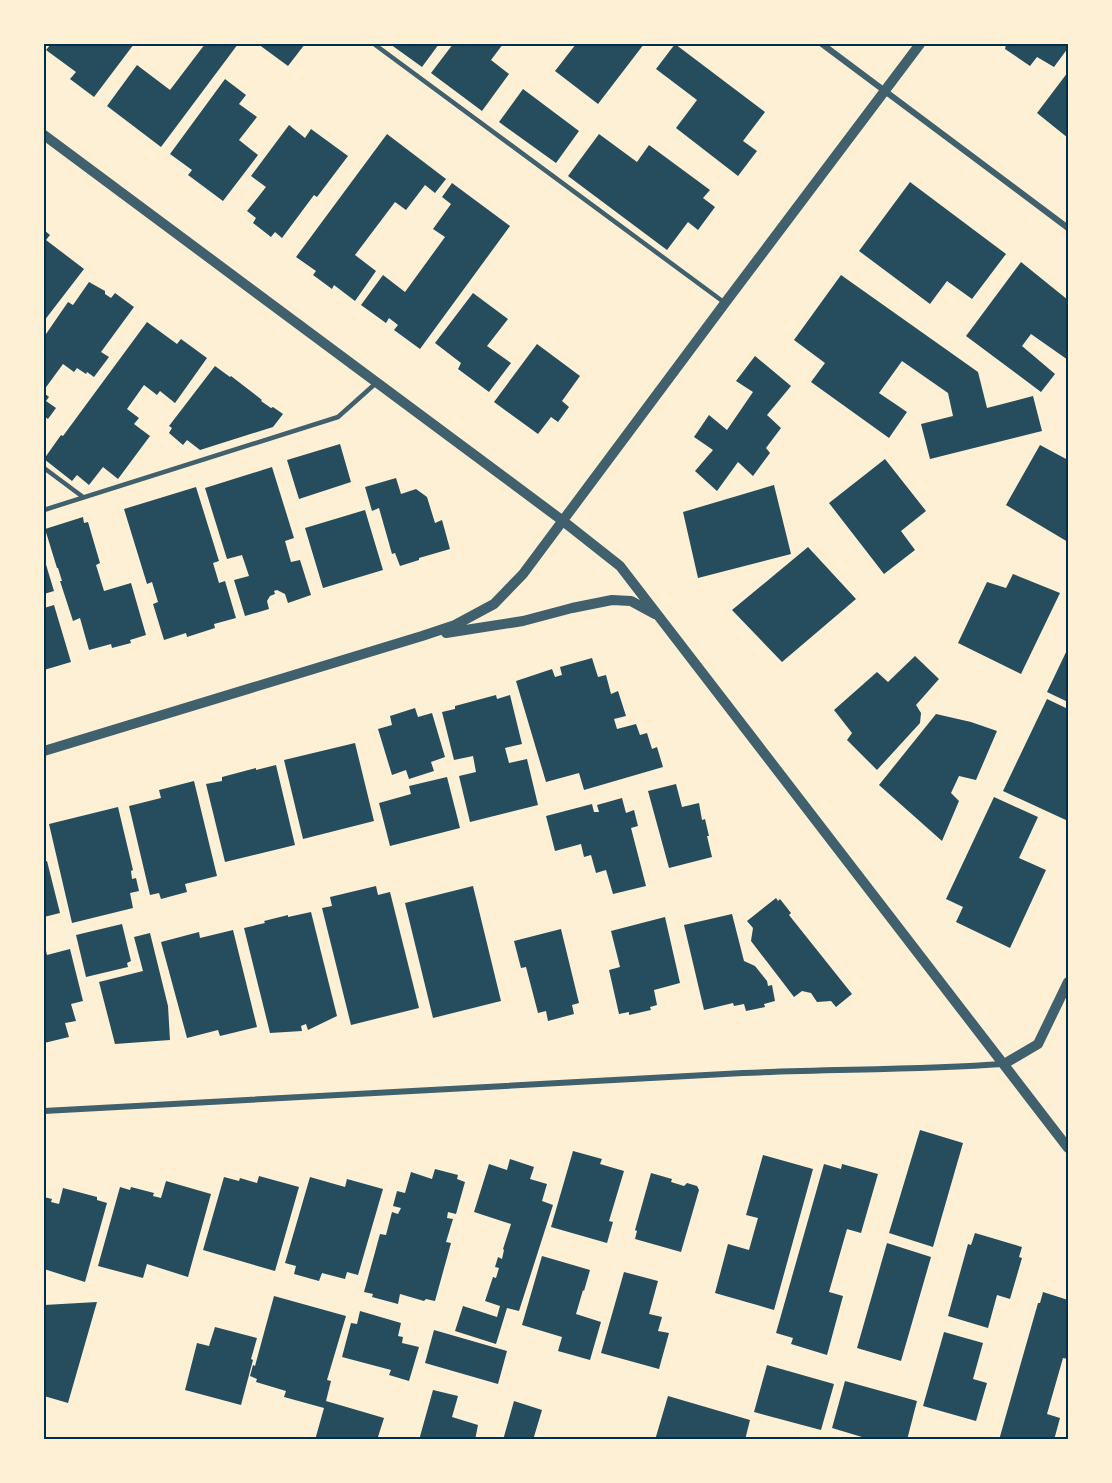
<svg xmlns="http://www.w3.org/2000/svg" width="1112" height="1483" viewBox="0 0 1112 1483" font-family="Jost,sans-serif">
	<style>
		.building { fill: #264d5e }
		.lines { fill: none; stroke-linecap: round; stroke-linejoin: round }
		.service { stroke: #3f606c; stroke-width: 4.5 }
		.minor { stroke: #3f606c; stroke-width: 6 }
		.tertiary { stroke: #3f606c; stroke-width: 10 }
		.neatline { fill: none; stroke: #003049; stroke-width: 2 }
	</style>
	<rect width="100%" height="100%" fill="#fdf0d5"/>
	<path class="building" d="M51,44h56l3,1 1,-1h23l-40,53 -24,-18 6,-7 -30,-22z
		M205,44h33l-77,103 -54,-41 30,-41 33,25z
		M258,44h47l-17,22z
		M390,44h49l-17,23z
		M453,44h50l-12,16 18,14 -27,37 -51,-38z
		M576,44h68l-46,60 -43,-33z
		M675,44l90,68 -22,29 14,10 -19,25 -62,-48 21,-28 -41,-31z
		M1006,44h62v4l-14,19 -17,-10 -7,9 -25,-17z
		M1068,72v66l-31,-25z
		M225,79l21,16 -7,9 18,13 -18,23 19,15 -35,46 -35,-26 4,-5 -22,-16z
		M523,89l56,42 -23,32 -57,-41z
		M289,125l16,13 6,-9 37,27 -31,41 -3,-2 -32,43 -7,-6 -4,5 -18,-14 3,-5 -9,-7 19,-24 -15,-11z
		M387,134l59,45 -11,14 -10,-8 -19,25 -11,-8 -40,53 21,16 -21,30 -21,-16 -2,4 -19,-14 3,-4 -20,-14z
		M599,134l38,28 12,-17 61,45 -7,8 12,9 -17,23 -10,-8 -21,28 -99,-74z
		M910,182l96,72 -34,45 -25,-18 -17,23 -71,-53z
		M452,183l58,43 -90,123 -26,-19 4,-5 -9,-7 -3,5 -25,-18 22,-30 22,17 40,-55 -12,-8 18,-25 -9,-7z
		M44,230l6,5 -4,5 38,29 -40,52z
		M1021,262l47,38v60l-37,-26 -9,12 33,28 -14,18 -75,-56z
		M841,275l137,97 9,36 46,-12 9,35 -112,28 -9,-35 32,-8 -5,-23 -46,-32 -23,32 28,19 -18,26 -78,-56 14,-19 -31,-23z
		M89,282l16,9v3l6,4 4,-5 19,14 -33,45 8,5 -15,20 -7,-5 -1,2 -9,-6 -3,4 -11,-8 -19,26v-57l2,1 22,-32 5,3z
		M473,293l35,26 -21,27 24,17 -22,29 -31,-23 3,-6 -26,-20z
		M147,322l30,22 4,-5 26,19 -32,45 -15,-12 -3,4 -13,-10 -17,24 12,9 -5,6 16,12 -32,43 -15,-12 -14,18 -12,-10 -5,6 -28,-22 17,-24 2,1z
		M537,344l43,32 -18,25 7,6 -11,15 -7,-5 -13,17 -44,-32z
		M755,356l36,30 -24,29 14,13 -15,20 4,5 -17,23 -15,-14 -21,29 -22,-20 18,-21 -19,-13 15,-22 18,15 26,-38 -17,-11z
		M215,366l15,11 1,-1 31,24 -1,1 10,7 2,-1 10,7 -10,13 -73,23 -13,-10 -4,5 -14,-12 3,-5 -3,-2z
		M44,393l5,4 -3,4 10,7 -8,11 -4,-3z
		M340,444l11,38 -52,17 -12,-39z
		M1040,445l28,15v82l-62,-37z
		M885,459l41,52 -25,20 14,19 -31,24 -55,-71z
		M272,467l22,71 -9,3 6,21 9,-2 11,35 -23,8 -3,-9 -8,-4 -3,1 1,3 -5,2 -3,5 2,8 -24,7 -11,-36 15,-4 -7,-21 -15,4 -22,-71z
		M396,478l5,16 15,-5 11,8 8,26 7,-3 8,29 -31,9v2l-19,6 -5,-13 -3,1 -13,-46 -7,3 -7,-24z
		M774,485l17,69 -93,24 -15,-66z
		M196,487l23,74 -6,2 6,20 6,-2 11,37 -22,6 1,4 -28,9 -1,-4 -22,7 -11,-36 5,-2 -6,-20 -5,2 -23,-75z
		M365,510l18,60 -60,18 -18,-60z
		M83,517l1,6 4,-1 12,41 -4,2 8,26 27,-8 15,52 -16,5 1,3 -19,5 -1,-4 -22,6 -9,-32 -7,3 -13,-40h2l-4,-13h-1l-12,-39z
		M808,547l48,52 -74,63 -50,-52z
		M44,558l10,33 -10,3z
		M1013,574l47,19 -39,81 -63,-31 29,-61 19,6z
		M54,605l17,57 -27,8v-62z
		M1068,648v54l-21,-10z
		M915,656l24,23 -23,26 5,8 -1,10 -43,47 -30,-30 5,-7 -18,-23 43,-38 11,10z
		M592,658l6,19 8,-2 5,19 7,-3 8,25 -12,3 3,10 19,-5 4,11 7,-2 5,16 5,-2 6,20 -79,23 -5,-17 -33,9 -30,-101 36,-12 3,8 7,-2 -2,-8z
		M496,695l1,4 13,-4 12,49 -17,4 4,15 18,-4 11,46 -68,17 -11,-46 17,-4 -3,-16 -19,4 -12,-48 13,-3v-3z
		M1047,699l21,10v112l-65,-30z
		M415,708l3,9 14,-4 13,44 -14,5 3,9 -25,8 -3,-9 -14,5 -14,-46 14,-4 -2,-9z
		M936,714l35,8 26,9 -21,49 -17,-4 -8,17 8,8 -17,40 -63,-56z
		M355,743l19,78 -71,18 -19,-79z
		M276,765l19,80 -70,17 -19,-78 16,-3v-4l34,-9v2z
		M447,777l13,51 -70,18 -11,-43 32,-9 -2,-8z
		M194,781l23,95 -32,8 2,8 -26,7 -2,-6 -9,2 -21,-89 32,-8 -2,-8z
		M676,784l6,23 17,-4 3,17 3,-1 4,17h-2l5,21 -43,11 -21,-77z
		M994,797l44,20 -19,41 27,12 -36,78 -54,-26 7,-15 -17,-8z
		M622,798l4,15 8,-3 4,16 -7,2 15,58 -33,8 -7,-24 -10,3 -5,-18 -7,2 -3,-13 -26,7 -9,-35 46,-12 2,8h5l-2,-7z
		M118,807l15,63 -2,1 1,8 4,-1 3,13 -9,2 3,15 -61,15 -23,-99z
		M47,861l13,52 -16,4v-55z
		M376,886l2,9 12,-3 29,116 -68,17 -29,-117 10,-2 -2,-9z
		M473,886l28,115 -68,17 -28,-115z
		M776,898l2,3 2,-2 11,14 -2,2 63,79 -16,13 -5,-6 -14,1 -6,-9 -9,-2 -8,6 -43,-56 2,-13 -6,-7z
		M311,912l26,104 -29,14 -2,-6 -5,2 1,5 -32,2 -26,-105 21,-5 -1,-2 24,-6v2z
		M732,914l12,47 11,5 12,15 1,5 4,-1 3,16 -11,3 1,3 -19,4 -2,-7 -10,2 -1,-3 -29,7 -20,-85z
		M665,917l15,66 -26,7 3,15 -7,2 1,3 -22,5v-3l-10,2 -10,-44 11,-3 -9,-36z
		M122,924l9,37 -4,2 1,4 -42,10 -10,-42z
		M561,929l18,74 -7,2 2,9 -26,7 -2,-10 -8,2 -12,-46 -5,1 -7,-27z
		M233,930l24,97 -37,9 -2,-6 -31,8 -26,-96 38,-10 1,6z
		M150,933l18,73 2,34 -55,4 -16,-62 44,-11 -9,-34z
		M70,949l13,52 -12,3 5,17 -11,2 4,14 -25,6v-91l2,-1 1,4z
		M920,1130l43,13 -30,104 -44,-14z
		M573,1151l29,8 -2,5 24,7 -15,50 4,1 -6,21 -56,-16z
		M763,1155l50,14 -39,141 -59,-17 13,-49 21,6 9,-32 -12,-3z
		M510,1159l24,8 -4,12 17,5 -5,17 11,4 -34,106 -12,-3 -11,36 -41,-13 8,-25 34,11 3,-11 -15,-5 8,-24 3,1 3,-10 -4,-1 3,-10 4,2 2,-9 -1,-1 8,-25 -37,-12 15,-48 18,6z
		M824,1164l17,5 1,-5 36,10 -17,59 -14,-4 -18,63 14,4 -16,59 -36,-11 2,-6 -17,-5z
		M435,1169l23,6 -1,4 8,3 -9,32 -8,-2 -1,6 6,1 -7,23 5,1 -16,58 -9,-2 -2,2 -24,-7 -2,10 -26,-7 1,-3 -9,-2 16,-58 6,1 6,-23 6,2 3,-6 -8,-2 4,-15 8,2 6,-21 21,7z
		M651,1173l21,6 -1,3 13,4 3,-3 10,3 2,4 -18,62 -46,-13 2,-8 -2,-1z
		M259,1176l40,11 -24,84 -72,-21 21,-73 15,4 1,-3 17,5z
		M310,1177l35,10 2,-8 36,10 -25,86 -11,-3 -2,7 -23,-6 -3,8 -25,-7 2,-8 -11,-3z
		M166,1181l45,13 -23,83 -41,-13 -4,14 -45,-12 22,-79 10,3 1,-3 23,6 -1,3 8,2z
		M63,1188l34,9v3l10,3 -22,79 -41,-13v-72l8,2 -1,3 8,2z
		M975,1233l47,14 -3,10 3,1 -12,41 -13,-4 -9,33 -40,-12 20,-72 3,1z
		M887,1243l44,14 -30,104 -44,-13z
		M542,1256l48,14 -6,21 -1,-1 -7,24 25,8 -11,38 -32,-9 4,-14 -40,-12z
		M624,1272l34,9 -9,33 13,3 -4,14 11,2 -10,36 -58,-16z
		M1043,1292l25,8v59l-5,-1 -16,56 13,4 -6,22h-55l39,-137h2z
		M274,1296l72,20 -19,64 4,1 -5,20 58,17 -7,22h-62l9,-32 -40,-11 2,-6 -30,-9 1,-3 -7,-3 3,-11 2,1z
		M97,1302l-29,101 -24,-7v-91z
		M360,1311l41,12 -3,13 5,1 -1,6 17,4 -10,34 -20,-6 2,-5 -49,-13 9,-34 6,1z
		M215,1327l42,11 -6,21 2,1 -12,45 -56,-15 12,-47 12,3z
		M434,1330l73,21 -9,33 -73,-21z
		M944,1332l39,11 -10,36 14,4 -11,38 -53,-15z
		M767,1365l67,19 -13,46 -67,-18z
		M845,1381l72,20 -10,39h-35l-40,-12z
		M433,1390l25,6 -6,21 26,8 -3,15h-56z
		M668,1396l82,24 -5,20h-90z
		M514,1401l28,9 -9,30h-30z"/>
	<g class="lines">
		<path class="service" d="M374,44l351,259
			M44,468l39,29
			M44,510l294,-93 37,-33"/>
		<path class="minor" d="M822,44l246,184
			M44,1111c233,-13 466,-26 699,-38 87,-4 174,-3 260,-9"/>
		<path class="tertiary" d="M44,135l519,386 57,45 448,582
			M446,633l77,-12 49,-13 40,-8 19,1 24,13
			M44,751l378,-115 33,-11 39,-21 29,-30 202,-271 195,-259
			M1004,1064l34,-20 30,-62"/>
	</g>
	<rect width="1112" height="1483" fill="none" stroke="#fdf0d5" stroke-width="90"/>
	<rect x="45" y="45" width="1022" height="1393" class="neatline"/>
</svg>
